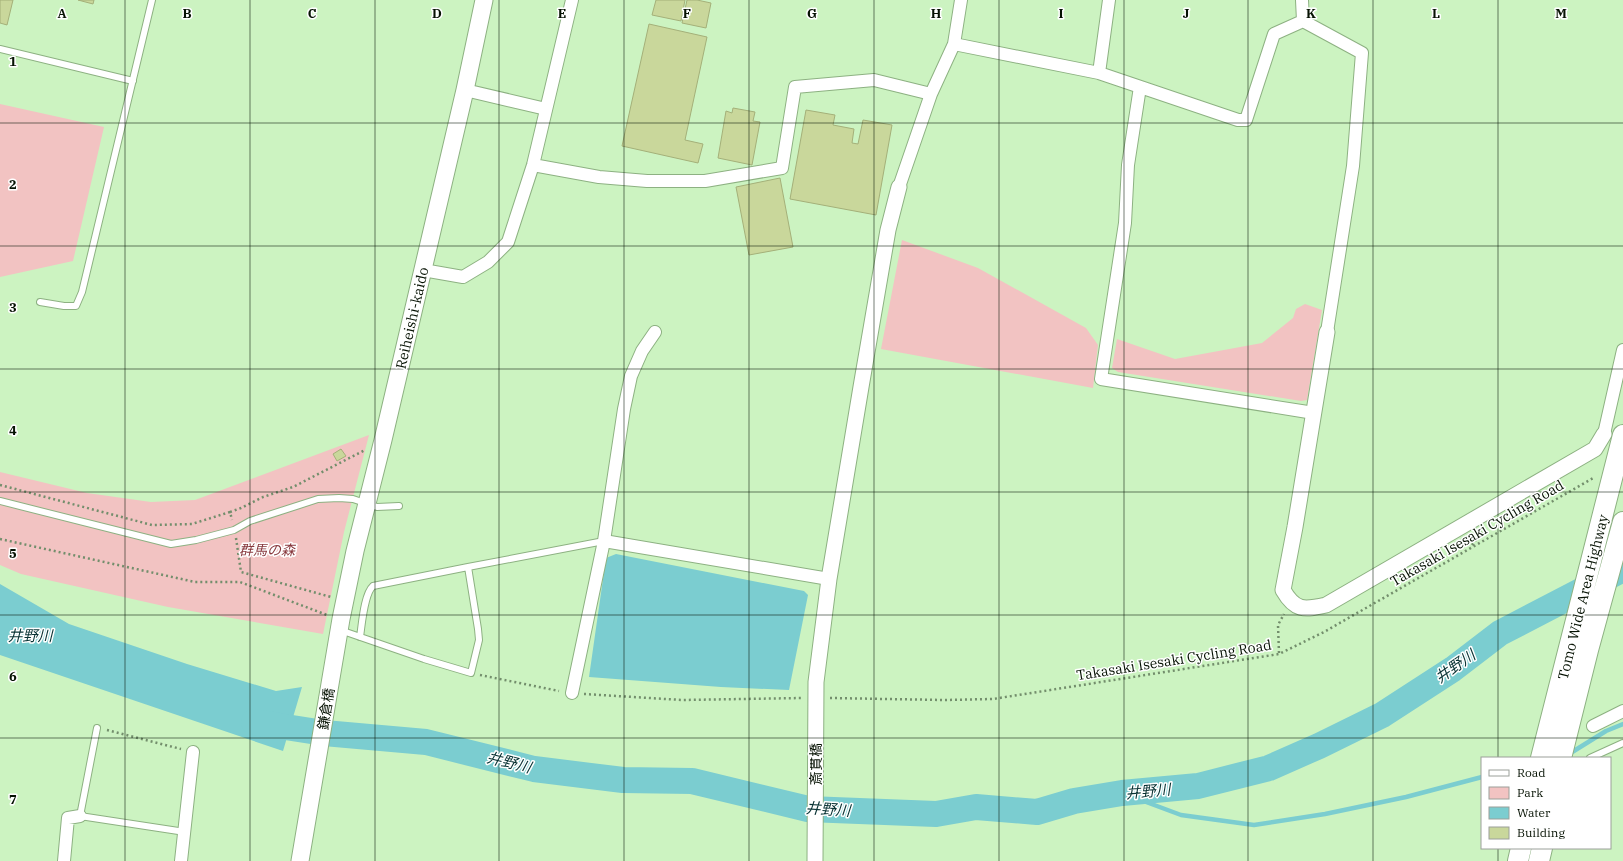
<svg xmlns="http://www.w3.org/2000/svg" width="1623" height="861" viewBox="0 0 1623 861" font-family="'IBM Plex Serif','Noto Sans JP',serif">
	<style>
		.green { fill: #f2c3c2 }
		.water { fill: #7bcdd0 }
		.lines { fill: none; stroke-linecap: round; stroke-linejoin: round }
		.stream { stroke: #7bcdd0; stroke-width: 4.5 }
		.river { stroke: #7bcdd0; stroke-width: 26 }
		.building { fill: #c9d79b; stroke: #a4b079 }
		.service-casing { stroke: #8db182; stroke-width: 8 }
		.minor-casing { stroke: #8db182; stroke-width: 14 }
		.tertiary-casing { stroke: #8db182; stroke-width: 17 }
		.secondary-casing { stroke: #8db182; stroke-width: 19 }
		.trunk-casing { stroke: #8db182; stroke-width: 22 }
		.path { stroke: #738e6c; stroke-width: 2.5; stroke-dasharray: 2 3; stroke-linecap: butt }
		.service { stroke: #fff; stroke-width: 6 }
		.minor { stroke: #fff; stroke-width: 12 }
		.tertiary { stroke: #fff; stroke-width: 15 }
		.secondary { stroke: #fff; stroke-width: 17 }
		.trunk { stroke: #fff; stroke-width: 20 }
		.grid { fill: none; stroke: #061203; stroke-width: 1; stroke-opacity: 0.55 }
		.labels { text-anchor: middle; dominant-baseline: central; stroke-width: 3; stroke-linejoin: round; paint-order: stroke }
		.street-label { font-size: 14px; fill: #061203; stroke: #fff }
		.park-label { font-size: 14px; font-style: italic; fill: #87373c; stroke: #fff }
		.water-label { font-size: 15px; font-style: italic; fill: #083233; stroke: #fff }
		.grid-label { font-size: 13px; text-anchor: middle; font-weight: bold; fill: #061203; stroke: #fff; stroke-width: 3; stroke-linejoin: round; paint-order: stroke }
	</style>
	<rect width="100%" height="100%" fill="#ccf3c1"/>
	<path class="green" d="M0,104l104,23 -31,134 -73,16z
		M902,240l76,28 108,60 12,17 -5,43 -212,-39z
		M1305,304l17,6 -15,90 -6,1 -183,-29 -6,-4 5,-29 58,20 87,-16 31,-25 3,-9z
		M369,435l-25,97 -21,102 -155,-27 -147,-33 -21,-9v-93l87,21 64,9 44,-2z"/>
	<path class="water" d="M616,554l188,37 4,4 -19,95 -68,-3 -132,-10 17,-119z
		M0,584l69,40 118,40 89,27 26,-4 -19,64 -283,-96z"/>
	<g class="lines">
		<path class="stream" d="M1569,754l37,-23 17,-7
			M1122,793l59,22 73,10 71,-11 81,-17 76,-20"/>
		<path class="river" d="M254,722l70,11 102,9 108,27 89,11 69,1 116,28 128,5 40,-7 61,5 37,-11 48,-8 76,-7 71,-18 50,-22 63,-31 71,-46 47,-36 123,-64"/>
	</g>
	<path class="building" d="M0,0h13l-6,25 -7,-2z
		M78,0h16l-1,4z
		M656,0h29l-4,21 -29,-6z
		M687,0h10l14,3 -5,25 -24,-5z
		M649,24l58,13 -22,103 18,4 -5,19 -76,-17z
		M733,108l22,4 -2,9 7,1 -8,43 -34,-7 8,-47 6,2z
		M806,110l29,5 -2,10 21,4 -2,14 6,1 5,-24 29,5 -16,90 -86,-16z
		M780,178l13,69 -44,8 -13,-68z
		M341,449l5,7 -9,5 -4,-7z"/>
	<g class="lines">
		<g class="service-casing">
			<path id="service" d="M0,49l133,32
				M40,302l24,4h12l6,-14 70,-292
				M0,501l171,43 25,-4 38,-10 16,-9 68,-22 21,-1 14,1 24,8 22,-1
				M340,630l84,29 47,14 8,-33 -1,-11 -10,-62
				M360,637c2,-13 4,-43 13,-51l95,-19 136,-26
				M97,728l-17,88 105,16
				M1590,758l33,-15"/>
		</g>
		<g class="minor-casing">
			<path id="minor" d="M1303,21l59,32 -9,113 -26,166
				M954,44l145,29 139,47h8l28,-86 29,-13 -1,-21
				M1099,73l10,-73
				M1140,87l-12,78 -3,58 -24,156 213,34
				M465,90l81,19
				M533,165l66,12 48,4h58l77,-13 13,-81 79,-7 57,14
				M899,187l32,-93 23,-50 7,-44
				M423,270l40,7 25,-15 20,-20 25,-77 39,-165
				M1604,434l19,-84
				M604,541l225,38
				M572,693l32,-152 20,-132 7,-33 11,-25 13,-19
				M1593,726l30,-15
				M64,861l4,-43 12,-2
				M181,861l12,-109"/>
		</g>
		<g class="tertiary-casing">
			<path id="tertiary" d="M1327,332l-32,195 -12,63c12,21 21,20 43,15l269,-156 9,-15
				M815,861l1,-179 13,-103 32,-192 27,-157 11,-43"/>
		</g>
		<g class="secondary-casing">
			<path id="secondary" d="M300,861l41,-242 14,-68 28,-111 82,-350 19,-90"/>
		</g>
		<g class="trunk-casing">
			<path id="trunk" d="M1541,758l82,-323
				M1561,758l27,-108 35,-128
				M1518,861l3,-13
				M1539,861l3,-13"/>
		</g>
		<path class="path" d="M0,485l152,40 40,-1 38,-12 2,8
			M230,512l11,-4 22,-11 30,-10 72,-37
			M236,538l5,34 90,25
			M0,539l195,43h45l87,33
			M1472,545l10,-13
			M1279,653l-1,-28 6,-11
			M480,675l79,16
			M584,694l98,6 121,-2
			M830,698l114,2 49,-1 286,-45 45,-22 271,-155
			M107,730l74,19"/>
		<use href="#service" class="service"/>
		<use href="#minor" class="minor"/>
		<use href="#tertiary" class="tertiary"/>
		<use href="#secondary" class="secondary"/>
		<use href="#trunk" class="trunk"/>
	</g>
	<path class="grid" d="M125,0v861M250,0v861M375,0v861M499,0v861M624,0v861M749,0v861M874,0v861M999,0v861M1124,0v861M1248,0v861M1373,0v861M1498,0v758M0,123h1623M0,246h1623M0,369h1623M0,492h1623M0,615h1623M0,738h1623M1498,848v13"/>
	<g class="labels">
		<g class="street-label">
			<text transform="translate(412 318) rotate(-77)">Reiheishi-kaido</text>
			<text transform="translate(1477 533) rotate(-30)">Takasaki Isesaki Cycling Road</text>
			<text transform="translate(1583 597) rotate(-76)">Tomo Wide Area Highway</text>
			<text transform="translate(1174 660) rotate(-9)">Takasaki Isesaki Cycling Road</text>
			<text transform="translate(326 709) rotate(-81)">鎌倉橋</text>
			<text transform="translate(816 764) rotate(-90)">斎貫橋</text>
		</g>
		<g class="park-label">
			<text x="267" y="550">群馬の森</text>
		</g>
		<g class="water-label">
			<text x="30" y="635">井野川</text>
			<text transform="translate(1455 666) rotate(-35)">井野川</text>
			<text transform="translate(509 762) rotate(14)">井野川</text>
			<text transform="translate(1148 791) rotate(-5)">井野川</text>
			<text transform="translate(828 809) rotate(4)">井野川</text>
		</g>
	</g>
	<g class="grid-label">
		<text x="62" y="18">A</text>
		<text x="187" y="18">B</text>
		<text x="312" y="18">C</text>
		<text x="437" y="18">D</text>
		<text x="562" y="18">E</text>
		<text x="687" y="18">F</text>
		<text x="812" y="18">G</text>
		<text x="936" y="18">H</text>
		<text x="1061" y="18">I</text>
		<text x="1186" y="18">J</text>
		<text x="1311" y="18">K</text>
		<text x="1436" y="18">L</text>
		<text x="1561" y="18">M</text>
		<text x="13" y="66">1</text>
		<text x="13" y="189">2</text>
		<text x="13" y="312">3</text>
		<text x="13" y="435">4</text>
		<text x="13" y="558">5</text>
		<text x="13" y="681">6</text>
		<text x="13" y="804">7</text>
	</g>
	<rect x="1481" y="757" width="130" height="92" fill="#ffffff" stroke="#9ba09a"/>
	<rect x="1489" y="770" width="20" height="6" fill="#ffffff" stroke="#9ba09a"/>
	<text x="1517" y="777" font-size="12" fill="#061203">Road</text>
	<rect x="1489" y="787" width="20" height="12" fill="#f2c3c2" stroke="#9ba09a"/>
	<text x="1517" y="797" font-size="12" fill="#061203">Park</text>
	<rect x="1489" y="807" width="20" height="12" fill="#7bcdd0" stroke="#9ba09a"/>
	<text x="1517" y="817" font-size="12" fill="#061203">Water</text>
	<rect x="1489" y="827" width="20" height="12" fill="#c9d79b" stroke="#9ba09a"/>
	<text x="1517" y="837" font-size="12" fill="#061203">Building</text>
</svg>
